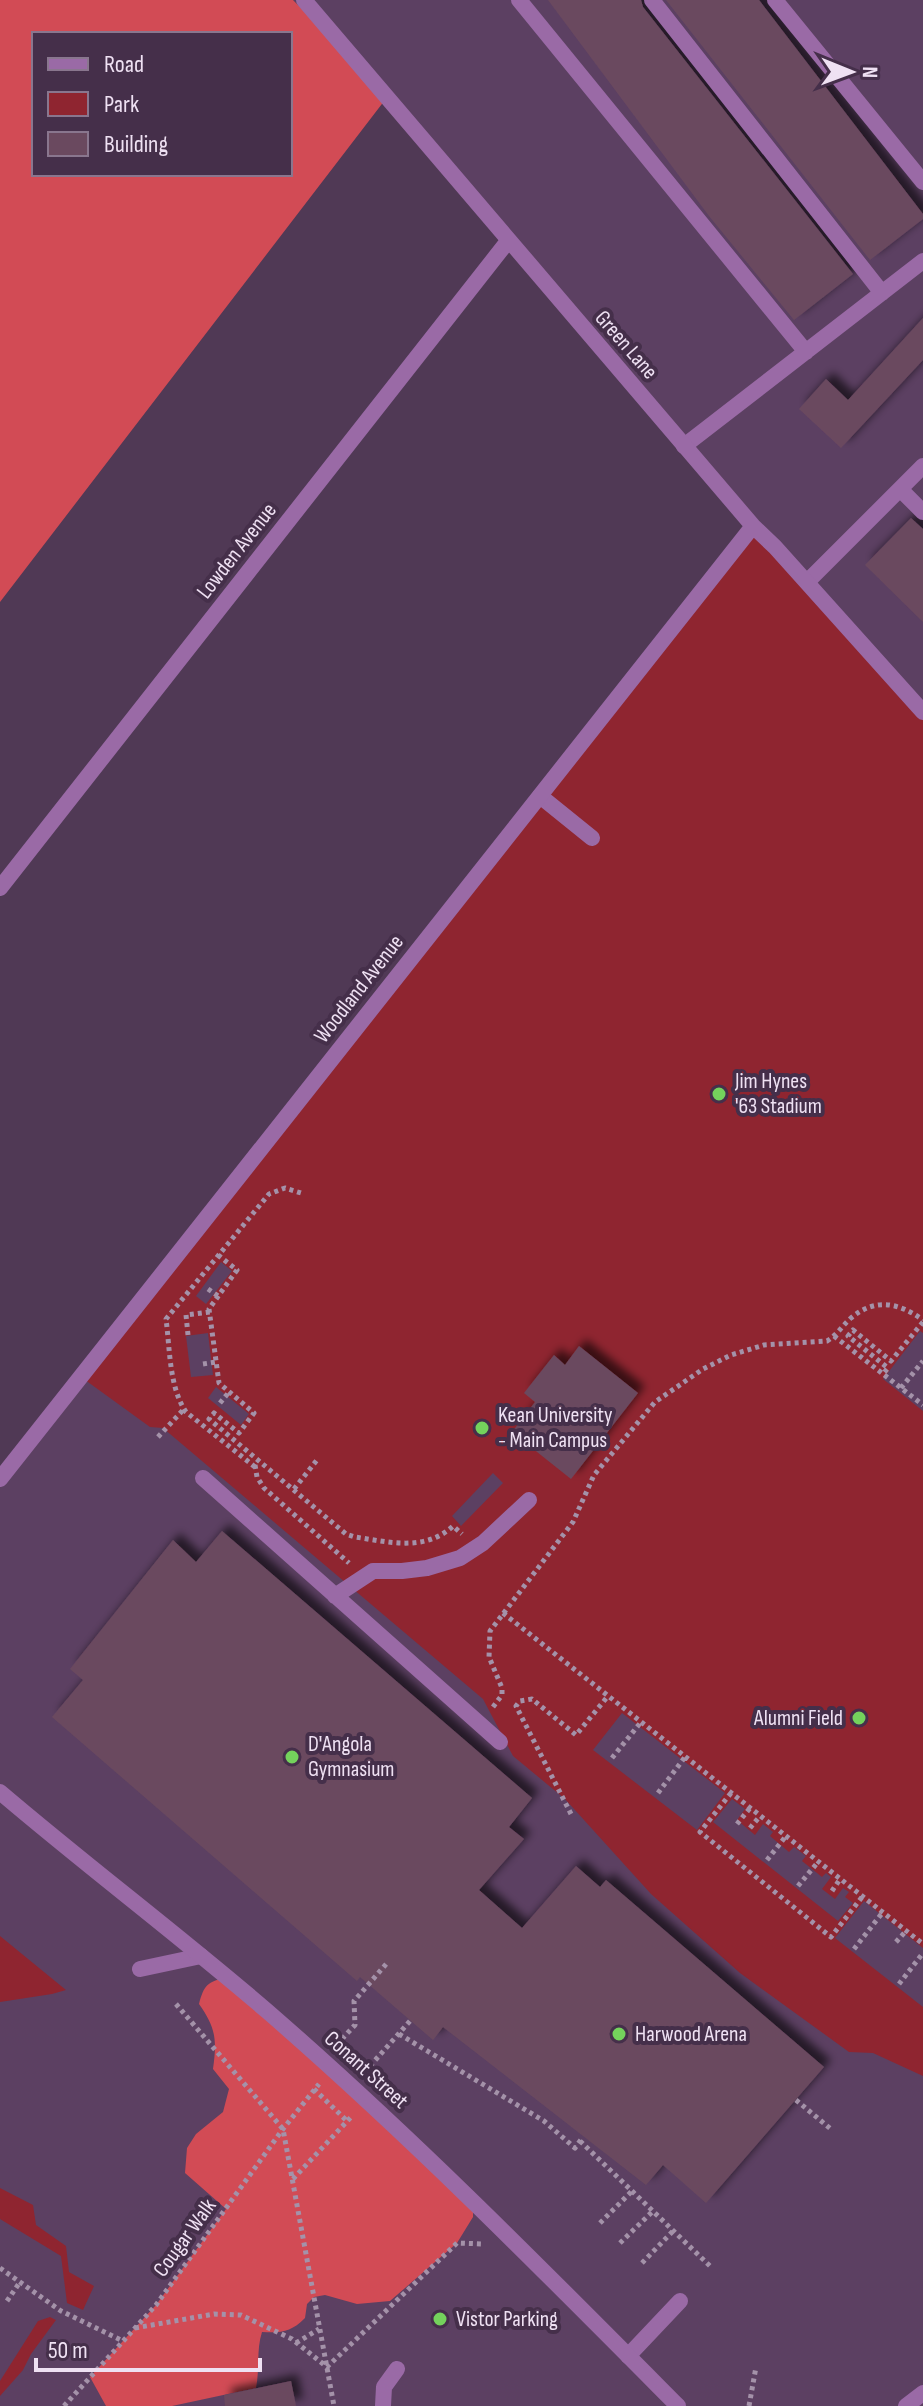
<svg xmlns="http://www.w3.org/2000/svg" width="923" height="2406" viewBox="0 0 923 2406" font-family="'Sofia Sans Condensed',sans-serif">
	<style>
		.built { fill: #5c4062 }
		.green { fill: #8f2530; fill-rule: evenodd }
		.forest { fill: #d24b55; fill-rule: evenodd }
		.building { fill: #6a495f; filter: url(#shadow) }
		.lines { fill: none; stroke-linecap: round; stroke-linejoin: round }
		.path { stroke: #a492a9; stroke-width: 5; stroke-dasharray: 4 4; stroke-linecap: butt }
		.service { stroke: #9a6aa6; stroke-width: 16 }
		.minor { stroke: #9a6aa6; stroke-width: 16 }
		.poi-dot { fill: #74d25c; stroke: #452f4a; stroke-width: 3 }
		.labels { text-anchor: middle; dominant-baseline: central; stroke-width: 8; stroke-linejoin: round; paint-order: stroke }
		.street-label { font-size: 22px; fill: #efe1f3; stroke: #452f4a }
		.poi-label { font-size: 22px; fill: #efe1f3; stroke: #452f4a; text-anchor: start }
	</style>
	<defs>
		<filter id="shadow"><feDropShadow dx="7" dy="-7" stdDeviation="4" flood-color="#0009"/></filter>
	</defs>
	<rect width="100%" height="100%" fill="#503955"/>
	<path class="built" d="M293,0h630v2406h-923v-926l753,-954 -365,-430z"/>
	<path class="green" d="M753,526l170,178v629l-3,-2 -37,48 40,32v537l-59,-47 -29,37 88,69v69l-50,-23 -24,-1 -109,-79 -89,-79 -86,-95 -52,-43 -30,-57 -320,-271 -13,-1 -69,-50zM221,1262l11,9 -26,33 -10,-8zM208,1333l5,42 -22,2 -5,-41zM216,1387l33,27 -8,11 -33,-27zM493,1473l10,10 -42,43 -9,-10zM622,1713l103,80 -28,37 -104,-80zM732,1799l13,10 -8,11 18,15 8,-11 10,8 -3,4 19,16 5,-5 12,9 -4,5 20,16 4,-4 5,4 -9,12 13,10 8,-11 6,4 -4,5 8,6 -15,18 -125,-99z
		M0,1936l66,54 -14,4 -52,8z
		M0,2188l33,17 3,20 30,21 3,26 25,14 -11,24 -16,-7 -6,-47 -61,-37z
		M50,2317l6,3 -25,34 -8,16 -23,26v-15l38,-60z"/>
	<path class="forest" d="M0,0h293l95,96 -388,506zM34,34h256v140h-256z
		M227,1977l246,224v16l-16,26 -67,58 -33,3 -32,-9 -11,2 -7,7 -2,14c-14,14 -23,15 -43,14 -6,19 -2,37 -6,56l-84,18h-66l-16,-29 66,-72 70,-96 -41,-36 2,-25 9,-14 27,-22 6,-23 -16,-20c4,-29 3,-41 -14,-65 5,-19 8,-22 28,-27z"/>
	<path class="building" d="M548,0h93l2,7 210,267 -59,46 -85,-104z
		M666,0h93l164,214v5l-53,41z
		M923,318v42l-82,88 -42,-39 27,-30 22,21z
		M911,518l12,11v93l-58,-57z
		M579,1346l59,47 -67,86 -59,-47 23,-30 -11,-9 30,-38 11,10z
		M222,1531l310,267 -23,29 15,12 -45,51 43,38 54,-62 24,21 6,-7 218,187 -118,136 -43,-38 -17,20 -203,-158 -10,13 -73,-63 -3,4 -305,-264 31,-37 -13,-11 103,-129 23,22z
		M291,2381l5,25h-71l-1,-11z"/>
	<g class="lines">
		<path class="path" d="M218,1255l19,15 -28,39 10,74 35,30 -15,20 -25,-20 -5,6 137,115 9,3c34,5 70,15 98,-11l9,8
			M208,1289l10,7
			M923,1322l-32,39 -38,-31 -5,6 40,32 -5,6 40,31
			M188,1335l-2,-20 24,-3
			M834,1336l49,38
			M203,1364l13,-2
			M901,1388l22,-27
			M220,1403l9,-11
			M158,1437l26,-28
			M255,1465l2,12 7,11 85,75
			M255,1467l-69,-55c-17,-25 -16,-63 -20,-93l103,-125 16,-6 16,5
			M294,1489l23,-29
			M503,1613l420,331
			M493,1707l9,-12v-7l-13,-31 1,-26 83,-109 21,-47 61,-73 48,-33 28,-14 33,-10 63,-4c10,-6 15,-15 24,-23 25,-21 48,-15 72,2
			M612,1758l29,-36
			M658,1793l27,-36
			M731,1793l-31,39 131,105 31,-40
			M571,1814l-55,-108 4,-5 12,-2 44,36 32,-39
			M737,1824l13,-16
			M750,1828l10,-12
			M767,1860l19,-24
			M798,1886l20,-24
			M832,1891l8,-12
			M896,1942l10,-11
			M854,1949l29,-37
			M899,1984l24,-31
			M176,2004l107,125 51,277
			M399,2034l145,87 31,27 8,-11
			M342,2039l13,-14 -1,-24 34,-39
			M370,2066l40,-45
			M314,2089l33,32
			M796,2100l36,30
			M580,2141l131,126
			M293,2179l59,-63
			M600,2223l32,-32
			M620,2243l33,-32
			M642,2263l31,-32
			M0,2268l61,43 62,30
			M7,2301l13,-19
			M135,2328l79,-14 27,1 51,24 35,28 130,-124 27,1
			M296,2343l23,-14
			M64,2406l92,-101 127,-176 36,-45
			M749,2406l7,-39"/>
		<path class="service" d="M519,0l287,352
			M652,0l230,293
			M775,0l148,182
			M684,446l239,-185
			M900,489l23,23
			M807,582l116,-116
			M540,796l52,42
			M203,1478l297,264
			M335,1596l38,-25h29l25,-3 33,-10 23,-15 46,-43
			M140,1969l61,-13
			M628,2356l52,-55
			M383,2406l1,-19 13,-18"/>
		<path class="minor" d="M304,0l449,526 22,21 148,165
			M0,888l508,-647
			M0,1479l753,-953
			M0,1792c88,75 180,144 267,219 144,125 277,260 411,395
			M906,2406l17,-13"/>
	</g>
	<g class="poi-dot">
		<circle cx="719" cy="1094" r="8"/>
		<circle cx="482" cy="1428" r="8"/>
		<circle cx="859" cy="1718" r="8"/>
		<circle cx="292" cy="1757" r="8"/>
		<circle cx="619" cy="2034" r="8"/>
		<circle cx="440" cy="2319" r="8"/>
	</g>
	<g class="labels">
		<g class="street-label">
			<text transform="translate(626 345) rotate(49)">Green Lane</text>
			<text transform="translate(237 551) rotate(-52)">Lowden Avenue</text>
			<text transform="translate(359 989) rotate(-52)">Woodland Avenue</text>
			<text transform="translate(366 2070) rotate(42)">Conant Street</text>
			<text transform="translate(185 2238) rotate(-54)">Cougar Walk</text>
		</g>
		<g class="poi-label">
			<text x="735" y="1081">Jim Hynes<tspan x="735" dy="25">'63 Stadium</tspan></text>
			<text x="498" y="1415">Kean University<tspan x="498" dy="25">- Main Campus</tspan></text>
			<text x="843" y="1718" text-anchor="end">Alumni Field</text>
			<text x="308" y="1744">D'Angola<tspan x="308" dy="25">Gymnasium</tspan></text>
			<text x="635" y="2034">Harwood Arena</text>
			<text x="456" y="2319">Vistor Parking</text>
		</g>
	</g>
	<rect x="32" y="32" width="260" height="144" fill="#452f4a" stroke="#89768e" stroke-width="2"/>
	<rect x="48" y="58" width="40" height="12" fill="#9a6aa6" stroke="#89768e" stroke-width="2"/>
	<text x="104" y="72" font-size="24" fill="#efe1f3">Road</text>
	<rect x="48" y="92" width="40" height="24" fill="#8f2530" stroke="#89768e" stroke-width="2"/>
	<text x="104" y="112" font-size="24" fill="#efe1f3">Park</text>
	<rect x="48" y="132" width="40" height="24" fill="#6a495f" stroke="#89768e" stroke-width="2"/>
	<text x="104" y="152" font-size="24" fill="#efe1f3">Building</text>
	<g transform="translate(851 72) rotate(91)" stroke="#452f4a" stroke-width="6" paint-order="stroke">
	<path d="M0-6L14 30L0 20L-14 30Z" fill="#efe1f3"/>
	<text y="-12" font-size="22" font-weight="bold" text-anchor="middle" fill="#efe1f3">N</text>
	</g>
	<path d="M36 2358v12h224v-12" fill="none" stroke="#efe1f3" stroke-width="4"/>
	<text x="48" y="2358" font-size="24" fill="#efe1f3" stroke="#452f4a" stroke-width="6" paint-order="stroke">50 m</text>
</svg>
